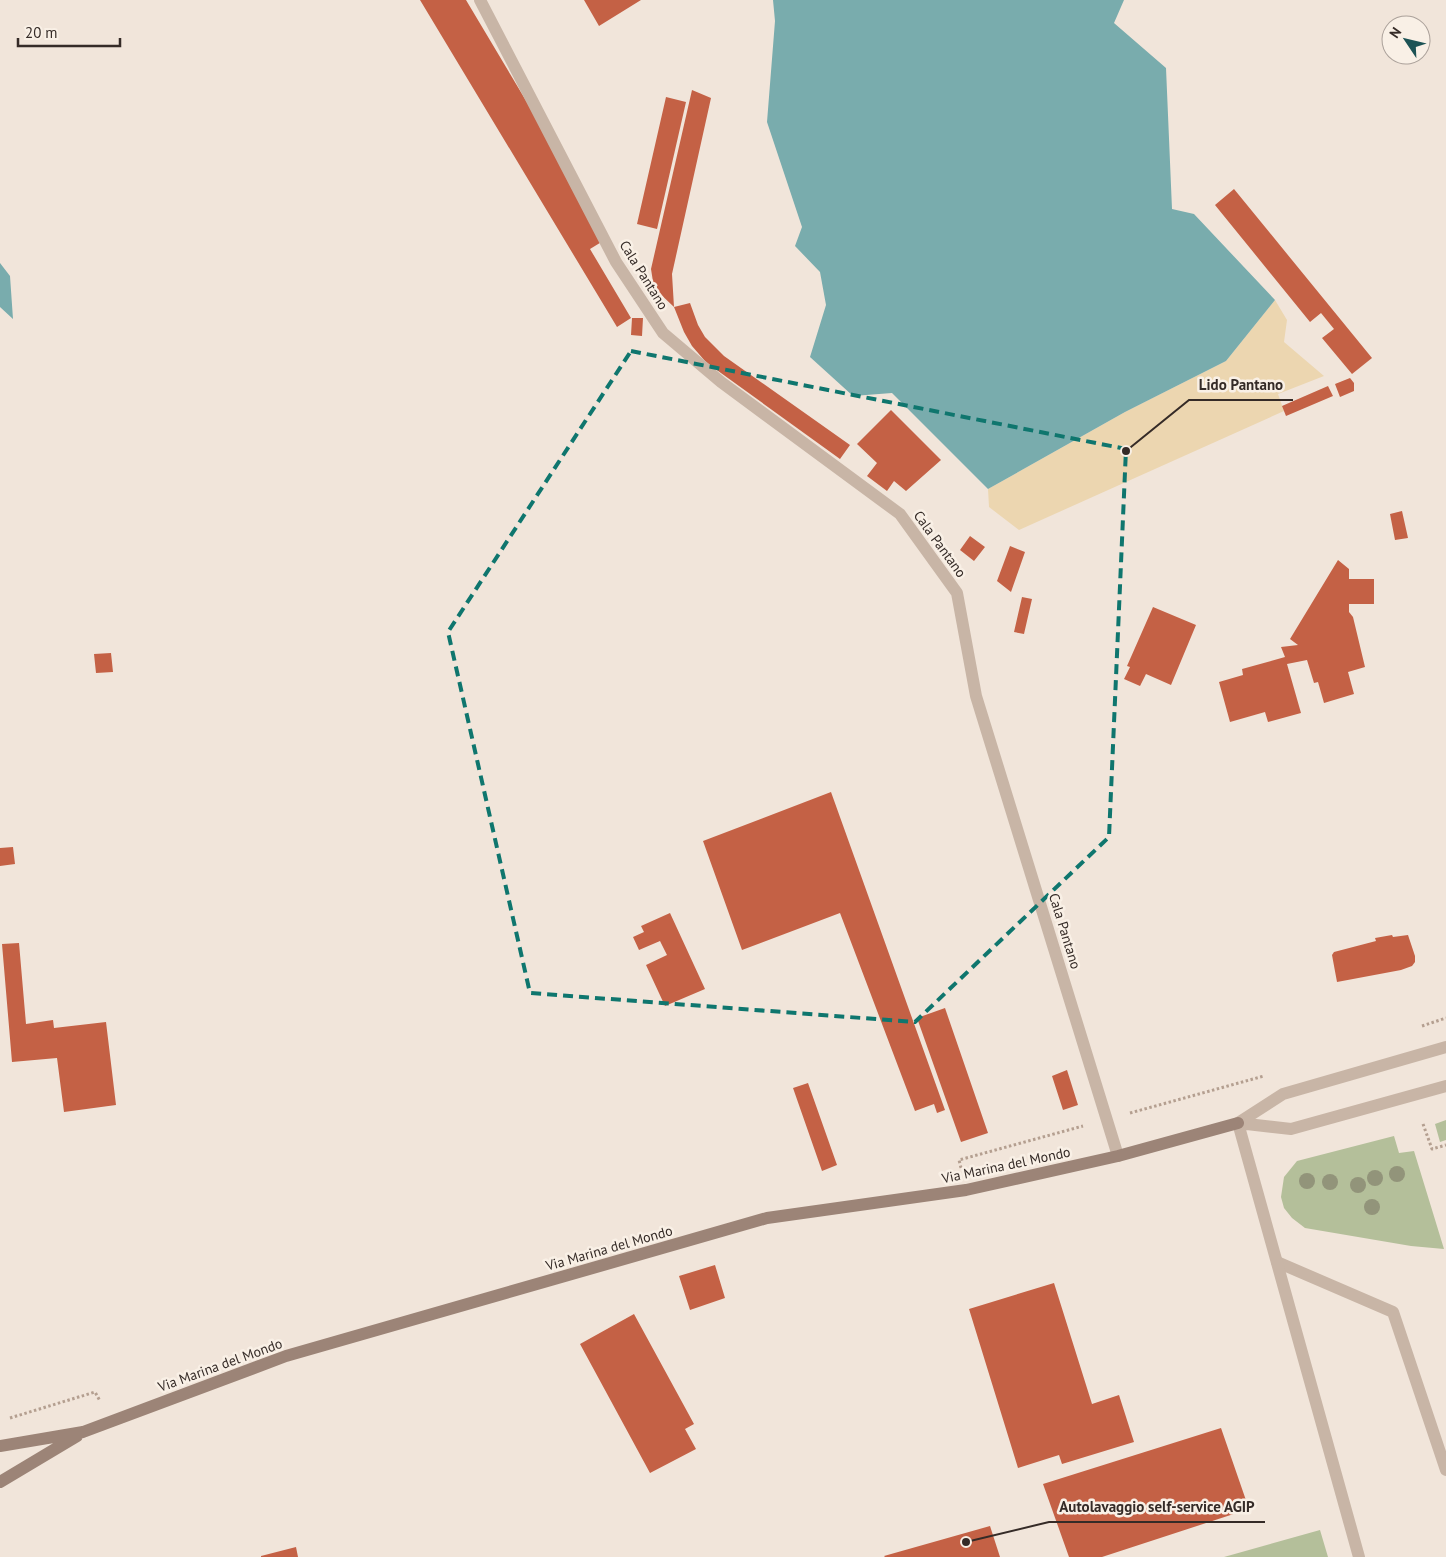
<svg xmlns="http://www.w3.org/2000/svg" width="1446" height="1557" viewBox="0 0 1446 1557" font-family="'PT Sans',sans-serif">
	<style>
		.green { fill: #b4bf9a }
		.sand { fill: #ecd6b0 }
		.water { fill: #79acad }
		.building { fill: #c46145 }
		.lines { fill: none; stroke-linecap: round; stroke-linejoin: round }
		.path { stroke: #b49f90; stroke-width: 3; stroke-dasharray: 2.5 2.5; stroke-linecap: butt }
		.lane { stroke: #c8b5a6; stroke-width: 12 }
		.street { stroke: #c8b5a6; stroke-width: 12 }
		.secondary { stroke: #9c8477; stroke-width: 12 }
		.tree { fill: #92947a }
		.marked { fill: none; stroke: #0f766e; stroke-width: 4; stroke-dasharray: 10 6; stroke-linejoin: round }
		.labels { text-anchor: middle; dominant-baseline: central; stroke-width: 5; stroke-linejoin: round; paint-order: stroke }
		.street-label { font-size: 14px; fill: #352b27; stroke: #f9f0e6 }
		.leader { fill: none; stroke: #352b27; stroke-width: 2 }
		.callout-dot { fill: #352b27; stroke: #f9f0e6; stroke-width: 2 }
		.callout-label { font-size: 15px; text-anchor: middle; font-weight: bold; fill: #352b27; stroke: #f9f0e6; stroke-width: 5; stroke-linejoin: round; paint-order: stroke }
	</style>
	<rect width="100%" height="100%" fill="#f1e5da"/>
	<path class="green" d="M1446,1120v20l-6,2 -5,-18z
		M1394,1136l5,17 15,-2 30,98 -33,-3 -106,-18 -13,-10 -8,-10 -3,-11 3,-20 13,-16z
		M1320,1530l8,27h-104z"/>
	<path class="sand" d="M1275,300l12,20 -3,22 40,34 -46,18 6,17 -265,119 -30,-23 -1,-18 137,-77 101,-51z"/>
	<path class="water" d="M773,0h351l-10,23 52,45 6,141 22,5 81,86 -49,61 -101,51 -137,77 -96,-96 -39,3 -43,-39 16,-52 -6,-33 -25,-26 7,-19 -35,-105 8,-101z
		M0,263l10,13 3,43 -13,-12z"/>
	<path class="building" d="M420,0h46l142,238 -18,11 41,69 -14,9z
		M584,0h57l-42,26z
		M692,90l19,8 -39,176 2,33 -20,-19 -3,-19z
		M666,97l20,5 -29,127 -20,-5z
		M1234,189l138,169 -20,16 -30,-36 12,-9 -13,-16 -11,9 -95,-117z
		M690,303l8,22 7,12 19,19 126,89 -10,14 -126,-91 -9,-7 -13,-15 -8,-14 -10,-25z
		M632,318h11l-1,18 -11,-1z
		M1350,378l4,5v8l-14,6 -5,-13z
		M1328,386l5,10 -47,20 -4,-10z
		M891,410l50,50 -35,31 -12,-10 -7,10 -20,-15 10,-13 -20,-19z
		M1402,511l6,27 -13,2 -5,-26z
		M970,536l15,11 -11,14 -14,-11z
		M1010,546l15,6 -14,40 -14,-11z
		M1338,560l11,9v10h25v25h-25v8l4,5 12,50 -17,5 6,22 -30,9 -6,-21 -4,1 -7,-23 -20,4 14,49 -33,9 -3,-10 -35,10 -11,-40 24,-7 -1,-6 43,-12 -4,-10 17,-2 -8,-6z
		M1022,597l10,2 -8,35 -10,-2z
		M1153,607l43,18 -25,60 -25,-11 -6,12 -16,-7 6,-12 -3,-1z
		M111,653l2,19 -17,1 -2,-19z
		M831,792l114,318 -8,3 -3,-9 -19,7 -75,-198 -98,37 -39,-109z
		M13,847l2,17 -15,2v-18z
		M670,913l35,76 -40,17 -19,-41 21,-10 -7,-14 -21,9 -6,-13 11,-5 -3,-6z
		M1392,935l1,2 15,-2 7,21v6l-3,4 -11,4 -64,12 -5,-27 2,-3 42,-11 -1,-3z
		M19,943l7,81 27,-4 1,8 52,-6 10,83 -52,7 -7,-54 -45,4 -10,-118z
		M945,1008l43,125 -27,9 -44,-124z
		M1067,1070l11,35 -15,5 -11,-34z
		M808,1083l29,82 -15,6 -29,-83z
		M715,1265l10,33 -35,12 -11,-34z
		M1054,1283l38,121 27,-9 15,47 -72,22 -3,-9 -41,13 -49,-159z
		M634,1314l60,110 -9,5 11,20 -46,24 -70,-129z
		M1221,1428l28,81 -147,48h-33l-26,-73z
		M990,1526l10,31h-115l-1,-1z
		M296,1547l2,10h-37v-1z"/>
	<g class="lines">
		<path class="path" d="M1422,1026l24,-8
			M1130,1113l134,-37
			M1423,1124l9,25 14,-4
			M961,1168l-2,-8 124,-34
			M10,1418l85,-26 5,9"/>
		<path class="lane" d="M1277,1262l116,50 53,158"/>
		<path class="street" d="M480,0l136,262 47,71 58,49 179,132 57,79 19,103 142,460
			M1238,1123l121,434
			M1238,1123l45,-29 163,-47
			M1238,1123l53,6 155,-43"/>
		<path class="secondary" d="M0,1446l83,-14 203,-76 481,-138 199,-28 152,-34 120,-33
			M0,1482l77,-46"/>
	</g>
	<g class="tree">
		<circle cx="1397" cy="1174" r="8"/>
		<circle cx="1375" cy="1178" r="8"/>
		<circle cx="1307" cy="1181" r="8"/>
		<circle cx="1330" cy="1182" r="8"/>
		<circle cx="1358" cy="1185" r="8"/>
		<circle cx="1372" cy="1207" r="8"/>
	</g>
	<path class="marked" d="M631,351l495,98 -17,388 -194,185 -385,-29 -82,-361z"/>
	<g class="labels">
		<g class="street-label">
			<text transform="translate(644 275) rotate(58)">Cala Pantano</text>
			<text transform="translate(940 544) rotate(54)">Cala Pantano</text>
			<text transform="translate(1065 931) rotate(73)">Cala Pantano</text>
			<text transform="translate(1006 1165) rotate(-12)">Via Marina del Mondo</text>
			<text transform="translate(609 1248) rotate(-16)">Via Marina del Mondo</text>
			<text transform="translate(220 1365) rotate(-20)">Via Marina del Mondo</text>
		</g>
	</g>
	<path class="leader" d="M1126 451L1189 400H1293M966 1542L1049 1522H1265"/>
	<g class="callout-dot">
		<circle cx="1126" cy="451" r="5"/>
		<circle cx="966" cy="1542" r="5"/>
	</g>
	<g class="callout-label">
		<text x="1241" y="390">Lido Pantano</text>
		<text x="1157" y="1512">Autolavaggio self-service AGIP</text>
	</g>
	<g transform="translate(1406 40) rotate(305)"><circle r="24" fill="#f9f0e6" stroke="#aba19a"/>
	<path d="M0-4L9 19L0 12L-9 19Z" fill="#1d5355"/>
	<text y="-8" font-size="14" font-weight="bold" text-anchor="middle" fill="#352b27">N</text>
	</g>
	<path d="M18 38v8h102v-8" fill="none" stroke="#352b27" stroke-width="2.5"/>
	<text x="25" y="38" font-size="15" fill="#352b27" stroke="#f9f0e6" stroke-width="4" paint-order="stroke">20 m</text>
</svg>
